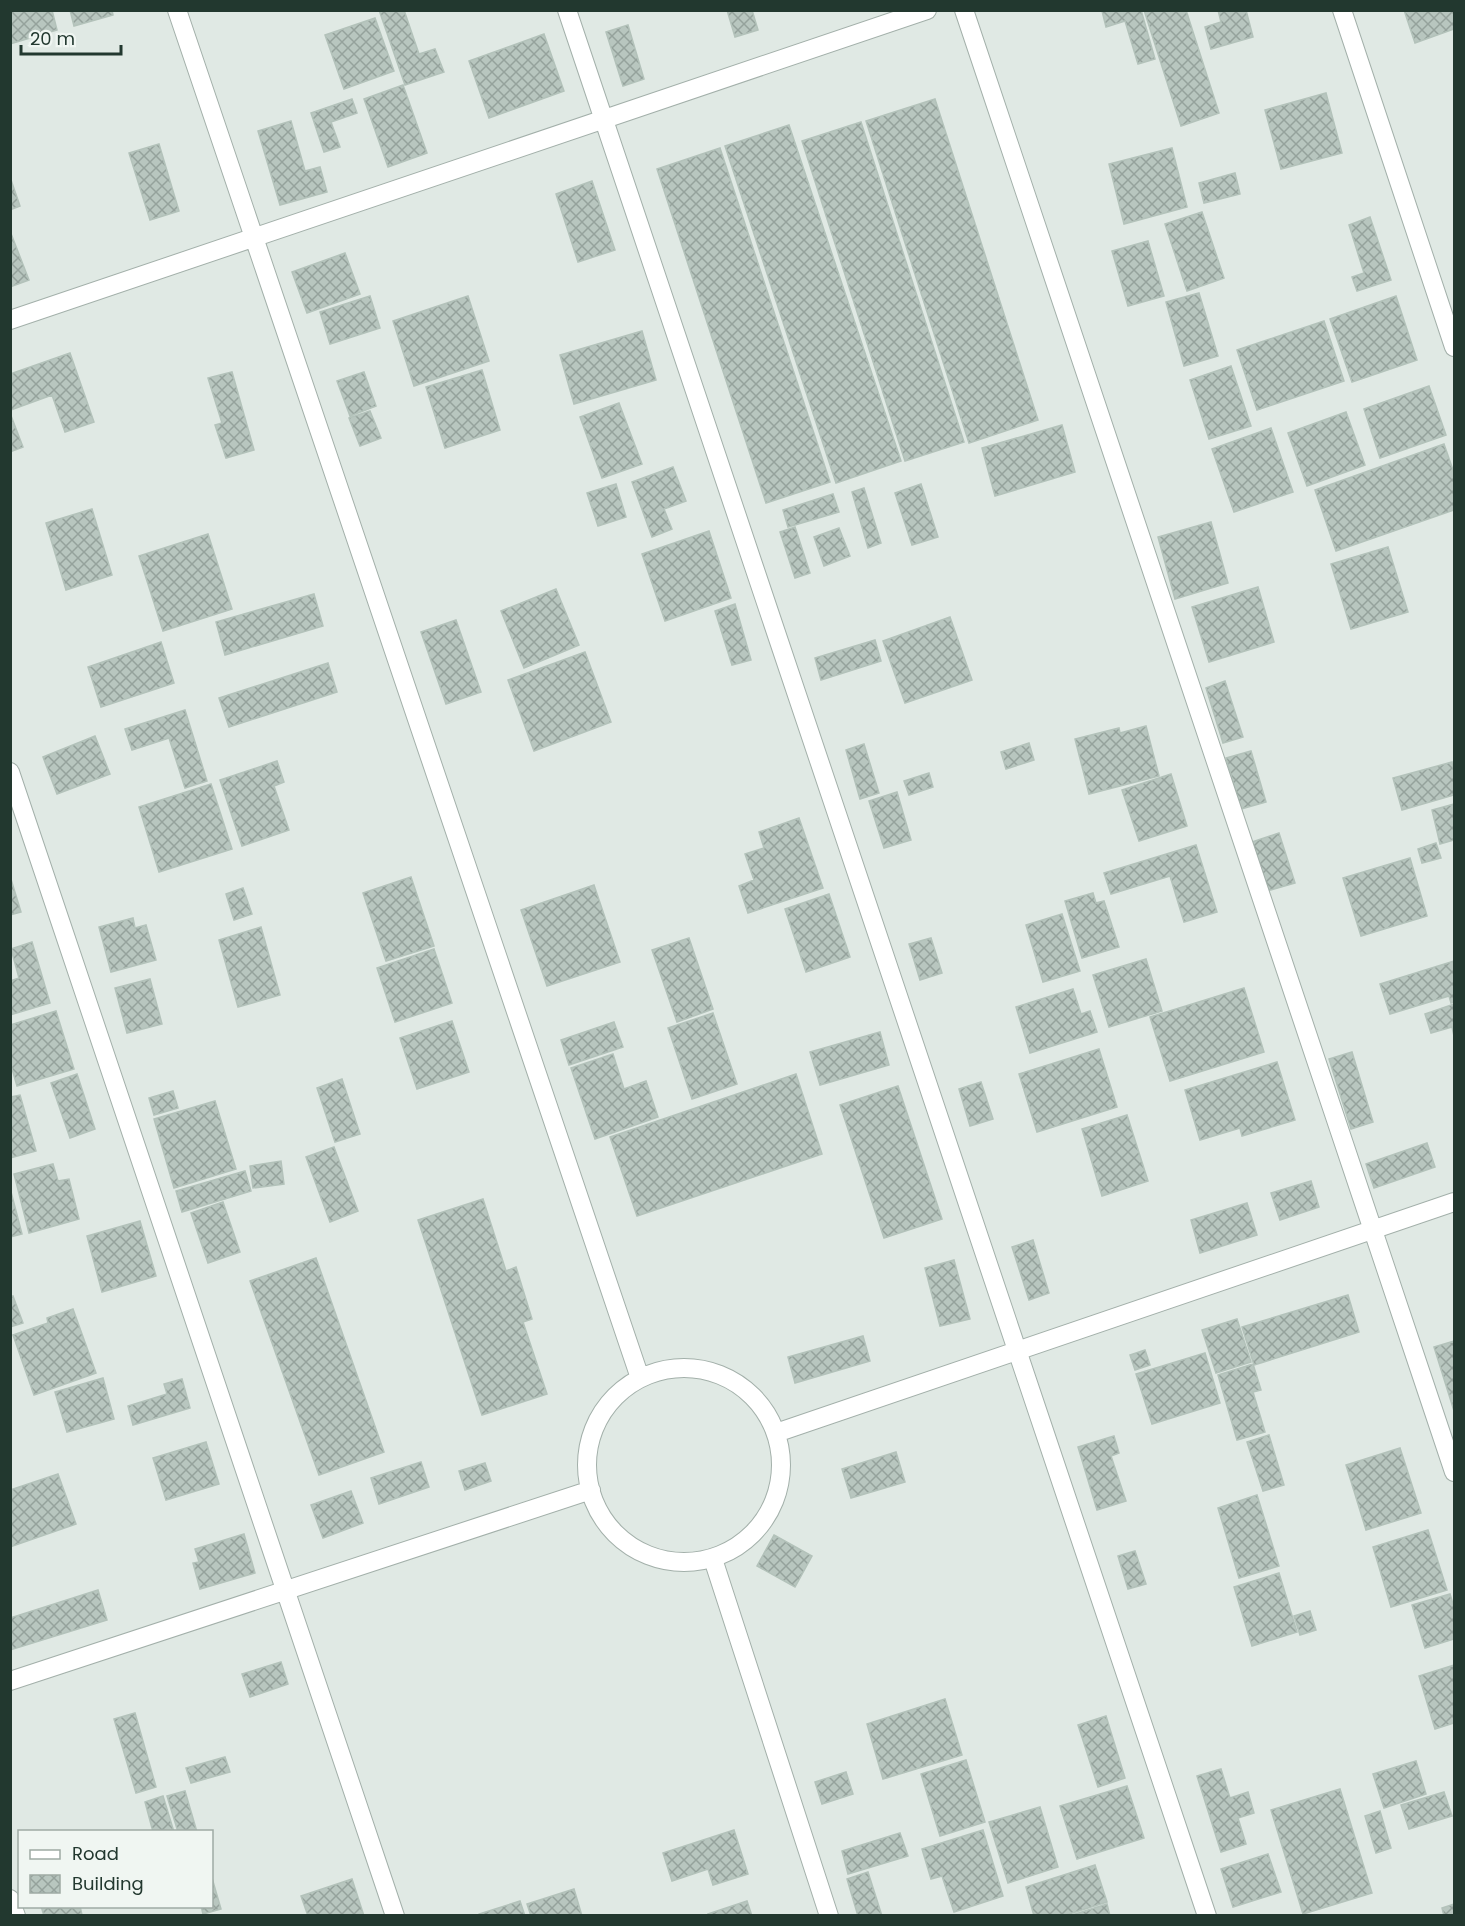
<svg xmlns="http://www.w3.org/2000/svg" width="1465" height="1926" viewBox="0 0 1465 1926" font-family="Poppins,sans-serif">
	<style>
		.building { fill: url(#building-cross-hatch); stroke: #b3c2ba; stroke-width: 1.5 }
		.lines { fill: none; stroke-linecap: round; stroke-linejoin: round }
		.street-casing { stroke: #a3b0aa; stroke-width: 20 }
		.street { stroke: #fff; stroke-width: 18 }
	</style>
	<defs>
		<pattern id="building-cross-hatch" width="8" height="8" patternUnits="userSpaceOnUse" patternTransform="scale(1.5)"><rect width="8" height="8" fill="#b8c6bf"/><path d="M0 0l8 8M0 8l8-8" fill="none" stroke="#95a29c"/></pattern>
	</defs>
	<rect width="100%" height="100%" fill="#e0e9e4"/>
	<path class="building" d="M10,10h42l5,20 -47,14z
		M70,10h42l1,5 -39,11z
		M379,10h25l15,44 16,-5 9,23 -39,13z
		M727,10h25l6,20 -23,7z
		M1141,10l14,49 -17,5 -13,-43 -19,6 -4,-16z
		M1144,10h42l33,103 -38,13z
		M1218,10h28l7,27 -42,12 -6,-22 16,-5z
		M1404,10h50v19l-39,14z
		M375,18l19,53 -50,18 -19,-54z
		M628,25l16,54 -21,7 -17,-54z
		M544,34l20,57 -75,27 -20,-57z
		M403,85l24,68 -39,14 -24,-68z
		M1326,93l16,60 -61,16 -16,-59z
		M352,99l5,14 -26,9 9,25 -16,5 -13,-39z
		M935,99l103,321 -69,23 -103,-322z
		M291,121l14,50 15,-4 7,25 -47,13 -22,-74z
		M861,122l103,320 -59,19 -103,-320z
		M789,125l112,336 -65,22 -111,-337z
		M159,144l20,67 -29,9 -21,-67z
		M720,148l110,334 -64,21 -109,-334z
		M1172,148l15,59 -63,17 -15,-60z
		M1235,173l5,21 -36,9 -5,-20z
		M10,177l10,29 -10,4z
		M592,181l23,69 -37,12 -22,-68z
		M1202,212l22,66 -37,13 -22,-67z
		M1370,217l21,63 -34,11 -5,-14 12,-4 -15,-48z
		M10,231l19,49 -19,7z
		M1148,241l16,55 -36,10 -16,-55z
		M345,253l15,41 -53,19 -15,-41z
		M1199,293l19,63 -34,10 -18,-64z
		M370,296l10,32 -50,16 -10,-32z
		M468,296l21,65 -75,25 -21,-65z
		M1396,296l21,64 -65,22 -22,-63z
		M1324,321l20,60 -87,29 -20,-60z
		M642,331l14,49 -82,24 -14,-49z
		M70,353l24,69 -29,10 -13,-37 -41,15 -1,-36z
		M1231,366l20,60 -42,13 -19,-59z
		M482,370l18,60 -55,18 -19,-61z
		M232,372l22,78 -28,8 -11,-33 7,-2 -14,-45z
		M364,372l12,34 -26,10 -13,-35z
		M1429,386l17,49 -66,23 -16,-49z
		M619,403l23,61 -40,14 -22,-61z
		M370,411l11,27 -21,8 -11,-28z
		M1346,412l19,53 -58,21 -19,-53z
		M10,413l13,34 -13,5z
		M1062,425l13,47 -80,24 -13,-48z
		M1271,428l22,64 -59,20 -22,-63z
		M1444,444l10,29v37l-118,41 -21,-61z
		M673,467l13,34 -22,8 8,20 -20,8 -20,-55z
		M616,484l10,33 -28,9 -11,-33z
		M921,484l17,53 -26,8 -17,-52z
		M864,488l17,55 -13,5 -16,-56z
		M833,494l6,18 -51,15 -5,-17z
		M92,509l20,66 -46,15 -20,-67z
		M1211,522l17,61 -53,16 -17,-62z
		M795,527l15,46 -15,5 -15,-46z
		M839,528l11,28 -26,10 -10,-29z
		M709,531l22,67 -66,23 -23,-67z
		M208,534l24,75 -69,22 -24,-75z
		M1388,547l20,65 -57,17 -20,-65z
		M1258,587l16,55 -65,20 -17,-55z
		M556,589l23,56 -55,23 -23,-57z
		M314,594l9,32 -98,29 -9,-33z
		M735,604l16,56 -19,5 -17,-54z
		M950,617l22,63 -67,23 -22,-62z
		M456,620l25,72 -35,12 -25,-72z
		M875,640l6,21 -60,19 -6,-22z
		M161,642l13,41 -73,24 -13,-40z
		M585,652l26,70 -77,29 -26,-71z
		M328,663l9,29 -108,35 -10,-29z
		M1225,681l18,56 -20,6 -17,-55z
		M185,710l22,71 -22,7 -16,-50 -37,12 -7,-21z
		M1146,726l13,50 -70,18 -14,-55 44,-11 1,5z
		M95,736l15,38 -53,20 -14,-37z
		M1029,743l5,17 -28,9 -5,-17z
		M864,744l15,49 -19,6 -14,-49z
		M1251,751l15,51 -25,7 -15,-51z
		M277,761l7,21 -10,4 15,44 -47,16 -22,-66z
		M1452,762l2,9v24l-52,15 -9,-32z
		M929,773l4,14 -24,8 -5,-14z
		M1171,774l16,52 -48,15 -17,-51z
		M211,784l21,65 -73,23 -20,-65z
		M897,792l14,48 -27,8 -15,-47z
		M1454,804v36l-14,4 -8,-34z
		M799,818l24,70 -75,25 -9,-27 15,-6 -9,-26 19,-6 -5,-16z
		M1279,833l16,50 -28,8 -15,-49z
		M1436,843l5,15 -19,5 -4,-14z
		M1196,845l21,67 -33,10 -14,-46 -59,18 -7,-21z
		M1410,858l17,58 -66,20 -18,-58z
		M10,876l11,36 -11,3z
		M411,877l23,69 -48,15 -23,-68z
		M594,885l26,77 -73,24 -26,-76z
		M243,888l9,26 -18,6 -8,-26z
		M1093,893l3,10 8,-2 15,46 -37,11 -17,-57z
		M829,894l21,63 -44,15 -21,-63z
		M1062,914l18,57 -37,11 -17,-57z
		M133,918l2,10 11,-3 10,35 -45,12 -12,-45z
		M261,927l19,68 -42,12 -19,-67z
		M689,938l24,71 -36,13 -25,-72z
		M931,938l11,35 -22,7 -11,-36z
		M32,942l18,61 -40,12v-34l9,-3 -8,-29z
		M434,949l18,54 -57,19 -18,-54z
		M1146,959l16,52 -53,16 -16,-52z
		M1454,961v41l-3,1 -2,-7 -59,18 -10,-30z
		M150,979l12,45 -35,9 -12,-45z
		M1244,988l20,64 -94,29 -20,-64z
		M1073,989l8,25 9,-3 7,21 -67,21 -14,-46z
		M1454,1004v32l-2,-9 -21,6 -6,-19z
		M56,1011l18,58 -57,17 -7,-24v-37z
		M713,1013l24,71 -45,15 -24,-71z
		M452,1021l17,51 -52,17 -17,-51z
		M614,1022l9,25 -54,18 -8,-25z
		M880,1032l9,33 -69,20 -10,-33z
		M1099,1049l18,58 -80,25 -18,-58z
		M1352,1052l21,70 -22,7 -22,-70z
		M613,1054l11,35 22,-8 12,36 -63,22 -24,-71z
		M1277,1062l18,58 -53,16 -2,-8 -40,12 -15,-50z
		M77,1074l18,55 -25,9 -19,-55z
		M796,1074l26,80 -185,62 -27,-79z
		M342,1079l18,55 -25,8 -18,-54z
		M981,1082l12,37 -23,7 -11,-37z
		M898,1086l44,133 -58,19 -44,-133z
		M173,1091l5,17 -24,7 -5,-17z
		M20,1095l16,56 -26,7v-61z
		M215,1101l21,68 -62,19 -20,-69z
		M1127,1115l21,66 -46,15 -20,-67z
		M1427,1143l8,24 -61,21 -8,-24z
		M334,1147l24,64 -28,11 -24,-65z
		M281,1161l3,23 -31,4 -3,-22z
		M53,1164l5,17 11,-2 10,40 -50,14 -15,-59z
		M245,1171l6,20 -69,21 -6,-21z
		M1311,1181l8,26 -39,13 -9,-27z
		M10,1188l12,46 -12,3z
		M483,1199l23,72 10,-4 16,52 -9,3 24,72 -65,21 -64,-195z
		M223,1202l17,50 -32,11 -17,-50z
		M1247,1203l10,32 -57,18 -9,-33z
		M140,1221l16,55 -54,16 -15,-56z
		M1033,1240l16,53 -20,7 -17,-53z
		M316,1258l68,194 -65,23 -69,-194z
		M954,1260l16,59 -30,7 -15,-58z
		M1348,1295l11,37 -105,33 -12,-38z
		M13,1296l10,27 -13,4v-30z
		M73,1309l23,64 -62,22 -21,-60 35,-12 -1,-5z
		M1237,1319l14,43 -35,11 -14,-43z
		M863,1336l7,25 -75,22 -7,-26z
		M1454,1341v70l-20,-64z
		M1145,1350l5,15 -15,5 -5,-15z
		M1205,1353l15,50 -68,21 -16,-50z
		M1253,1364l8,26 -8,2 12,40 -28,8 -19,-65z
		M103,1378l11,41 -47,13 -12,-40z
		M182,1379l8,29 -57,17 -5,-19 39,-12 -3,-10z
		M1269,1435l15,50 -21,6 -16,-49z
		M1114,1436l5,17 -8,3 15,45 -29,9 -19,-63z
		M206,1442l13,42 -53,16 -13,-42z
		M1400,1448l21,65 -55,17 -20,-65z
		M896,1452l9,30 -54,16 -9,-29z
		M421,1462l8,25 -50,17 -8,-26z
		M485,1463l6,18 -26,9 -6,-19z
		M58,1474l18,50 -66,23v-57z
		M351,1491l12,32 -40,15 -12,-33z
		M1257,1495l22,71 -40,12 -21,-70z
		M1428,1530l19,60 -56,17 -18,-60z
		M244,1534l11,39 -55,16 -7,-26 6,-1 -4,-13z
		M774,1535l38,21 -17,31 -38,-21z
		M1135,1551l11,33 -18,5 -10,-33z
		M1279,1573l18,59 -45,14 -18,-59z
		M98,1590l9,30 -97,30v-32z
		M1450,1594l4,13v32l-29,9 -13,-43z
		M1310,1611l6,19 -16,5 -6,-19z
		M281,1662l7,22 -38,13 -8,-23z
		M1454,1665v58l-19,6 -16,-53z
		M945,1699l17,56 -79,24 -16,-55z
		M135,1713l21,74 -20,6 -22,-74z
		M1106,1716l19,62 -27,9 -20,-62z
		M225,1757l5,15 -39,11 -5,-15z
		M966,1760l19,62 -45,14 -19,-62z
		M1416,1761l10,33 -42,14 -11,-34z
		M1221,1769l9,29 18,-6 6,21 -16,5 8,26 -25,8 -24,-76z
		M846,1772l7,22 -31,10 -7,-22z
		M1127,1786l17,52 -67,21 -17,-53z
		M1340,1789l32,104 -69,21 -32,-104z
		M185,1791l12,41h-19l-11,-36z
		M1444,1792l8,24 -43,13 -8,-24z
		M163,1796l11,36h-21l-8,-30z
		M1040,1807l18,60 -50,16 -19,-61z
		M1380,1811l11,37 -15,5 -11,-37z
		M734,1830l14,44 -35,11 -5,-16 -36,12 -9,-28z
		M983,1830l20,66 -49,16 -12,-36 -11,3 -9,-30z
		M900,1833l8,23 -60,18 -6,-23z
		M1268,1854l13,38 -48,15 -12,-38z
		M1095,1865l12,37 -44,14h-29l-8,-29z
		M868,1872l14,44h-24l-11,-37z
		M212,1878l9,31 -18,5 -2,-8h11z
		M352,1879l12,37h-56l-7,-20z
		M574,1889l8,27h-51l-4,-12z
		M520,1901l5,15h-46v-2z
		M747,1901l5,15h-43l-1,-2z
		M1107,1904l3,12h-41z
		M1454,1904v12h-10l-2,-8z
		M41,1906h39l2,9 -38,1z"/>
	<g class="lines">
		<g class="street-casing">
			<path id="street" d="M177,10l463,1368
				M567,10l640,1906
				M964,10l490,1462
				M1342,10l112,337
				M10,320l917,-310
				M10,772l385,1144
				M587 1465a97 97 0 1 1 194 0a97 97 0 1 1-194 0Z
				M776,1433l678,-231
				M713,1559l116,357
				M10,1681l581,-191
				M10,1899l6,17"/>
		</g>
		<use href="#street" class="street"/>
	</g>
	<rect width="1465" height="1926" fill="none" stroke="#22382f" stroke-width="24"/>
	<rect x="18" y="1830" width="195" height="78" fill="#f0f6f2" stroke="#9eaaa4" stroke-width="1.5"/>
	<rect x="30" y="1850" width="30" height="9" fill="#ffffff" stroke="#9eaaa4" stroke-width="1.5"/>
	<text x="72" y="1860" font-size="18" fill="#22382f">Road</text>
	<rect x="30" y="1875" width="30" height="18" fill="url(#building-cross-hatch)" stroke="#9eaaa4" stroke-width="1.5"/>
	<text x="72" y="1890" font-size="18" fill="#22382f">Building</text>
	<path d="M21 45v9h100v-9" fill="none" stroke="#22382f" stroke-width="3"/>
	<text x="30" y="45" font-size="18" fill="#22382f" stroke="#f0f6f2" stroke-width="4.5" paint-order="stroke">20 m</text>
</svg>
